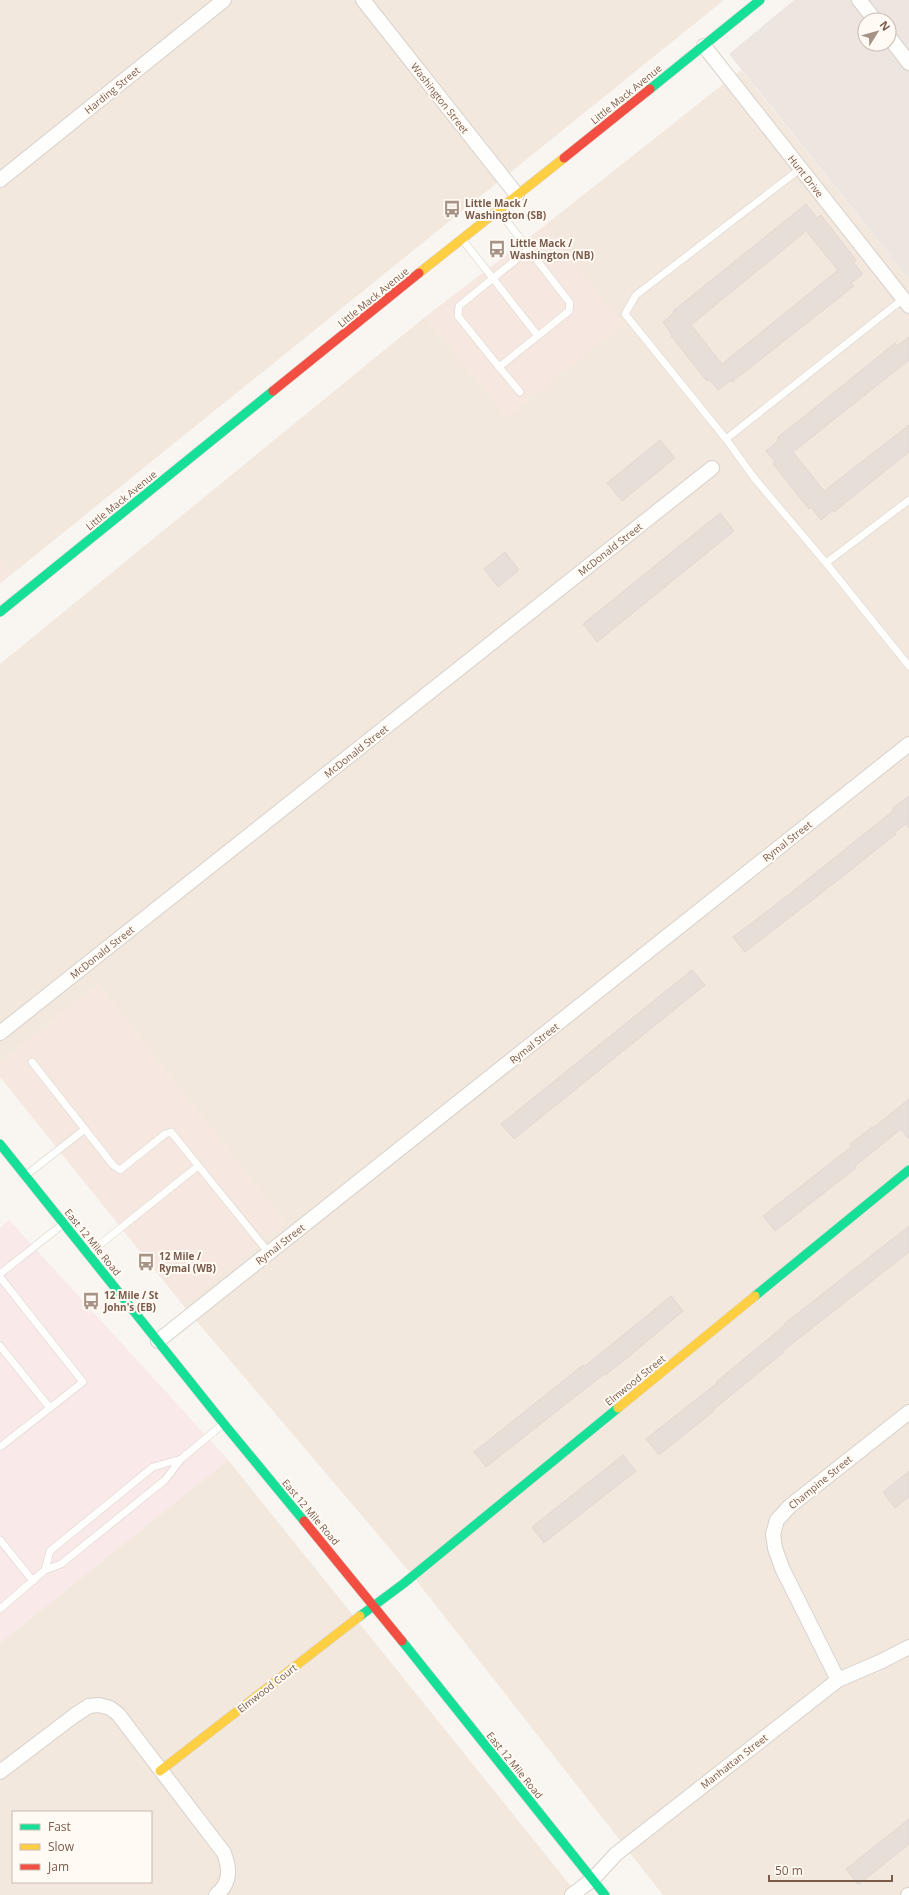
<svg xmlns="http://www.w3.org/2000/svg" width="909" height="1895" viewBox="0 0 909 1895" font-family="'Open Sans',sans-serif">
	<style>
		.residential { fill: #f2e8de; fill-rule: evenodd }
		.commercial { fill: #f6e8e1 }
		.industrial { fill: #ede5e0; fill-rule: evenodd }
		.medical { fill: #fae9e9 }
		.building { fill: #e6ded7; stroke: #e2d8d2; fill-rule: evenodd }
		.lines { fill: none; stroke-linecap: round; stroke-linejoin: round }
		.lane-casing { stroke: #d7d1cb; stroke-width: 8 }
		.street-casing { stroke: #d7d1cb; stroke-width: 16 }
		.fast-casing { stroke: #d9d2cb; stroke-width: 10 }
		.slow-casing { stroke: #d9d2cb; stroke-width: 10 }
		.jam-casing { stroke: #d9d2cb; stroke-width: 10 }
		.lane { stroke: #fefefd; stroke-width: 7 }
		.street { stroke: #fefefd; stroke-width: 14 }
		.fast { stroke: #16e098; stroke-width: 9 }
		.slow { stroke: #ffcf43; stroke-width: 9 }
		.jam { stroke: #f24e42; stroke-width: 9 }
		.labels { text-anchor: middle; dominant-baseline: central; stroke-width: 4; stroke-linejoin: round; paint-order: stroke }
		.street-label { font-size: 10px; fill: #7a5c4d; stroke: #fffaf3 }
		.poi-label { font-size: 10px; font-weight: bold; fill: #7a5c4d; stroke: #fffaf3; text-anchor: start }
	</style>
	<rect width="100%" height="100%" fill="#f9f5f0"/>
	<path class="residential" d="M0,0h724l-712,574 -12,-16z
		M741,70l168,209v1616h-246l-255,-325 -225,-265 102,-82 -187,-239 -98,79v-399l425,-347 82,100 116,-92 -79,-99z
		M228,1460l350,435h-578v-252zM13,1812h138v70h-138z"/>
	<path class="commercial" d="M544,226l80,99 -117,92 -82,-100z
		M0,558l12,16 -12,10z
		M98,984l187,239 -102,82 -183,-228v-14z"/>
	<path class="industrial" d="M794,0h115v279l-180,-225zM865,20h24v24h-24z"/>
	<path class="medical" d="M9,1220l219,240 -228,183v-415z"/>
	<path class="building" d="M806,204l11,14 4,-3 35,45 -2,3 9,11 -12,9 3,3 -122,96 -1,-2 -13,10 -9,-11 -2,2 -36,-45 1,-1 -9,-13 12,-10 -2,-1zM806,231l32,39 -116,94 -31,-39z
		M909,337v23l-116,92 31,39 85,-66v27l-75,60 -1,-2 -12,10 -10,-13 -2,2 -36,-45 2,-2 -9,-11 13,-11 -2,-2 60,-48 58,-47 2,3z
		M660,440l15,18 -53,43 -15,-18z
		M720,513l14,18 -137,111 -14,-18z
		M505,552l14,18 -21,17 -14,-18z
		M909,796v32l-3,-4 -12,9 2,1 -63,50 -88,68 -12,-15 54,-41 107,-86 -1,-2z
		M692,970l13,15 -191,154 -13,-15z
		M909,1099v40l-8,-10 -46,37 1,2 -81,63 -12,-15 89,-70 -2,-2 22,-17 1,1z
		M909,1226v26l-126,99 1,1 -71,58 1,1 -55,44 -13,-16 71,-56 -1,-1 69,-57 -1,-1z
		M671,1296l12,15 -57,48 -21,16 -1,-1 -118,93 -12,-15 109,-87 1,2z
		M623,1455l13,16 -92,72 -12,-16z
		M909,1471v26l-14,11 -12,-16z
		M909,1819v25l-51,41 -12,-16z"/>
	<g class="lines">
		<g class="lane-casing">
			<path id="lane" d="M800,169l-164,126 -11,19 101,125 29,40 71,84 83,103
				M499,211l71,92 -1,8 -70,56 -41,-51 1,-10 69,-56
				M462,239l76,97
				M499,367l21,25
				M726,439l177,-140
				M826,563l83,-63
				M32,1062l81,103 7,5 45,-36 6,-2 98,121
				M25,1176l60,-47
				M88,1254l110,-88
				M0,1274l63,-50
				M0,1277l83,105 -83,65
				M0,1346l50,62
				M0,1540l33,41
				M45,1570l5,-19 103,-84 28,-8
				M0,1609l45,-39 16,-6 104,-84 16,-21 42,-35"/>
		</g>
		<g class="street-casing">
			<path id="street" d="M363,0l154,195
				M859,0l16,20
				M889,37l20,26
				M704,46l205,260
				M0,180l224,-180
				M0,1033l712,-565
				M158,1341l751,-597
				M838,1680l-56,-112 -7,-20 -2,-14 4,-14 13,-14 119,-94
				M0,1772l75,-57 14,-9 10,-1 11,3 8,6 106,139c6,16 7,30 -8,42
				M572,1895l21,-16 23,-25 222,-174 44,-19 27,-14
				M908,1895h1"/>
		</g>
		<g class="fast-casing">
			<path id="fast" d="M650,89l110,-89
				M0,612l273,-221
				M0,1144l224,280 80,97
				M755,1296l154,-126
				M360,1616l43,-32 215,-176
				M402,1641l203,254"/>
		</g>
		<g class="slow-casing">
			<path id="slow" d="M419,273l145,-115
				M618,1408l137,-112
				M160,1771l200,-155"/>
		</g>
		<g class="jam-casing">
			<path id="jam" d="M564,158l86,-69
				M273,391l146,-118
				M304,1521l98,120"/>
		</g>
		<use href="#lane" class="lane"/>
		<use href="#street" class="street"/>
		<use href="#fast" class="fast"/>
		<use href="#slow" class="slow"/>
		<use href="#jam" class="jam"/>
	</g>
	<defs>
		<g id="bus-bare" transform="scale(1.38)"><path d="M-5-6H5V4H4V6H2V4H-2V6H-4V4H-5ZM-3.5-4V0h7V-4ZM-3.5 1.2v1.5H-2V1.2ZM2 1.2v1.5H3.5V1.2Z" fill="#a69286" stroke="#fffaf3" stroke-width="2.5" paint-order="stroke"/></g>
	</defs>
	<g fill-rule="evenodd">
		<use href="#bus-bare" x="452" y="209"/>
		<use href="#bus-bare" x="497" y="249"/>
		<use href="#bus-bare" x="146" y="1262"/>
		<use href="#bus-bare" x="91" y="1301"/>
	</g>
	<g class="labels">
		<g class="street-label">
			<text transform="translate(112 90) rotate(-39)">Harding Street</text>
			<text transform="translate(626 94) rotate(-39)">Little Mack Avenue</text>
			<text transform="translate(440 98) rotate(52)">Washington Street</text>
			<text transform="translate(806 176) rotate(52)">Hunt Drive</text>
			<text transform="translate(373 297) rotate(-39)">Little Mack Avenue</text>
			<text transform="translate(121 500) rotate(-39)">Little Mack Avenue</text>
			<text transform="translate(610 549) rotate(-38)">McDonald Street</text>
			<text transform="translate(356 751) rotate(-38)">McDonald Street</text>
			<text transform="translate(787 841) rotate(-38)">Rymal Street</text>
			<text transform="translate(102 952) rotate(-38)">McDonald Street</text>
			<text transform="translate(534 1043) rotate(-38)">Rymal Street</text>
			<text transform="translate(93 1242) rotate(51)">East 12 Mile Road</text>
			<text transform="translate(280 1244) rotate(-38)">Rymal Street</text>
			<text transform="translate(635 1380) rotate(-39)">Elmwood Street</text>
			<text transform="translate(820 1482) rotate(-39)">Champine Street</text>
			<text transform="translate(311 1512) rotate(50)">East 12 Mile Road</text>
			<text transform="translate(267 1688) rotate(-38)">Elmwood Court</text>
			<text transform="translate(734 1761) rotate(-38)">Manhattan Street</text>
			<text transform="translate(515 1765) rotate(51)">East 12 Mile Road</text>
		</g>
		<g class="poi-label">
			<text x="465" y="203">Little Mack /<tspan x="465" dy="12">Washington (SB)</tspan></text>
			<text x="510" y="243">Little Mack /<tspan x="510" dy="12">Washington (NB)</tspan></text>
			<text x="159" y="1256">12 Mile /<tspan x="159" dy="12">Rymal (WB)</tspan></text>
			<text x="104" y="1295">12 Mile / St<tspan x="104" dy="12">John's (EB)</tspan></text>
		</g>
	</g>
	<rect x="12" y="1811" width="140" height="72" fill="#fffaf3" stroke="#cabbb1"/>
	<rect x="20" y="1824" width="20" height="6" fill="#16e098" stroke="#cabbb1"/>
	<text x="48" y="1831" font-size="12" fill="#7a5c4d">Fast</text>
	<rect x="20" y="1844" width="20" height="6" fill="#ffcf43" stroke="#cabbb1"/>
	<text x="48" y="1851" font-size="12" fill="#7a5c4d">Slow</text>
	<rect x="20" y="1864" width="20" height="6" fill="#f24e42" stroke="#cabbb1"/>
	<text x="48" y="1871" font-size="12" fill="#7a5c4d">Jam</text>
	<g transform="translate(877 32) rotate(53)"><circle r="19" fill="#fffaf3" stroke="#cabbb1"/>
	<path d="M0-3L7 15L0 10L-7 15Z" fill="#a69286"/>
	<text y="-6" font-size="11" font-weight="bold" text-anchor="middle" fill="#7a5c4d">N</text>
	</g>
	<path d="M769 1875v6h123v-6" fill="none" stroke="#7a5c4d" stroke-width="2"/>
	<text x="775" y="1875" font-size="12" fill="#7a5c4d" stroke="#fffaf3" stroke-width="3" paint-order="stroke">50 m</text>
</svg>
